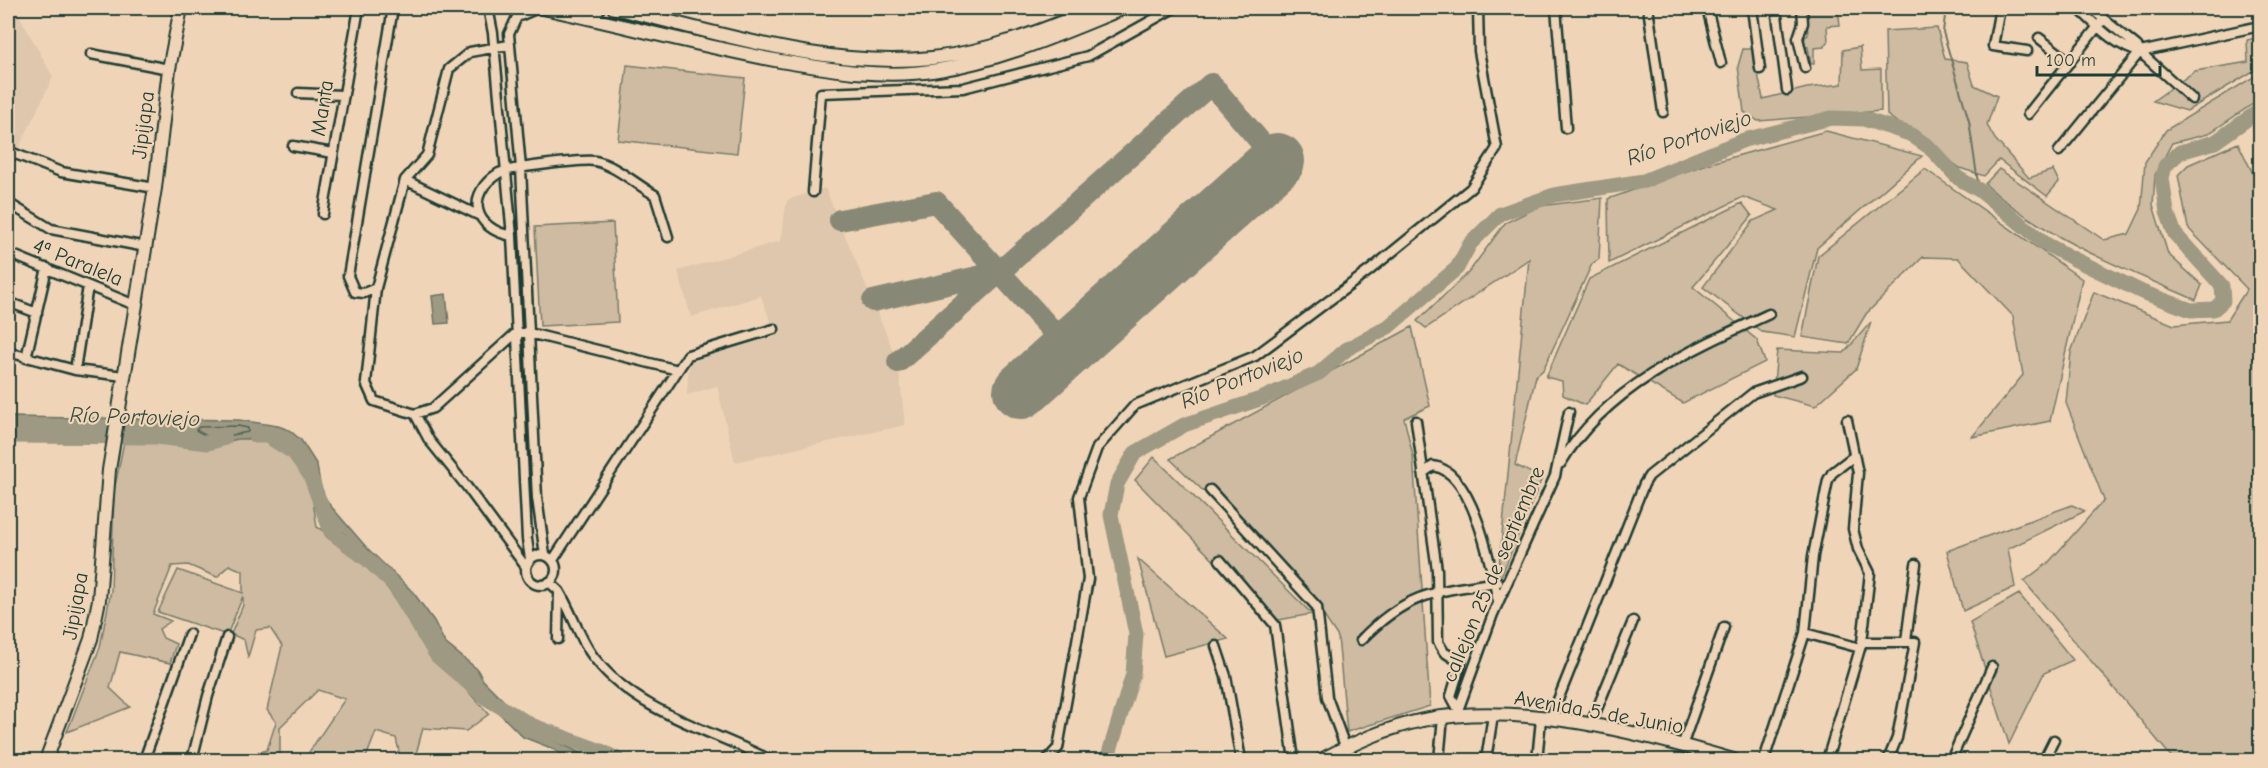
<svg xmlns="http://www.w3.org/2000/svg" width="2268" height="768" viewBox="0 0 2268 768" font-family="'Comic Neue',sans-serif">
	<style>
		.built { fill: #dec7ac }
		.green { fill: #cebba2; stroke: #767c6b; stroke-width: 1.5 }
		.water { fill: #9d9983; stroke: #6b7463; stroke-width: 1.5 }
		.lines { fill: none; stroke-linecap: round; stroke-linejoin: round }
		.shore { stroke: #516254; stroke-width: 1.5 }
		.stream { stroke: #6b7463; stroke-width: 2 }
		.river { stroke: #9d9983; stroke-width: 15 }
		.taxiway { stroke: #888876; stroke-width: 22 }
		.runway { stroke: #888876; stroke-width: 56 }
		.street-casing { stroke: #1f3d34; stroke-width: 13 }
		.secondary-casing { stroke: #1f3d34; stroke-width: 16 }
		.street { stroke: #f0d4b7; stroke-width: 8 }
		.secondary { stroke: #f0d4b7; stroke-width: 12 }
		.labels { text-anchor: middle; dominant-baseline: central; stroke-width: 4.5; stroke-linejoin: round; paint-order: stroke }
		.street-label { font-size: 21px; fill: #1f3d34; stroke: #f0d4b7 }
		.water-label { font-size: 22px; font-style: italic; fill: #324b40; stroke: #f0d4b7 }
	</style>
	<rect width="100%" height="100%" fill="#f0d4b7"/>
	<filter id="ink" filterUnits="userSpaceOnUse"><feTurbulence type="fractalNoise" baseFrequency=".0167" numOctaves="2"/><feDisplacementMap in="SourceGraphic" scale="12" xChannelSelector="R" yChannelSelector="G"/><feConvolveMatrix kernelMatrix="1 2 1 2 8 2 1 2 1" color-interpolation-filters="sRGB"/></filter>
	<g filter="url(#ink)">
		<path class="built" d="M8,8h7l38,69 -34,71 -11,-4z
			M825,188l73,174 7,63 -170,37 -18,-76 -30,9 2,-33 87,-26 -15,-40 -70,21 -13,-46 102,-30 7,-41z"/>
		<path class="green" d="M1806,8h32l2,17 -13,1 1,16 -4,5 -10,1v16h-3l-3,-17 -5,-1 2,-9 3,-2z
			M1937,28l8,31 22,3 7,23 23,11 -10,29 8,14 34,39 24,-8 6,12 -12,14 -48,-36 -15,16 -24,-8 -73,-53 -2,-84z
			M2260,37v30l-73,44 -34,-10 42,-30 53,-9 -1,-22z
			M1860,47l2,23 19,-1v42l-123,10 -14,-9 -6,-46 5,-17h10l10,50 44,-11 35,-4 1,-34z
			M627,65l118,13 -8,75 -119,-13z
			M2260,73v26l-52,35 -36,9 -17,32 -2,30 15,49 34,31 -6,15c-78,-34 -147,-59 -211,-116l14,-15 105,71 25,-6 12,-25 4,-47 21,-32z
			M1826,131l96,25 -105,92 -22,89 -33,-5 -59,-45 50,-66 25,-11 -35,-13 -134,66 -1,-64 96,-34z
			M2238,143l22,45v572h-86l-150,-179 24,-18 56,-63 -38,-97 5,-51 23,-60 80,33 53,-5 20,-31 -59,-61 -10,-53 10,-10z
			M1925,169l157,110 -32,142 -78,16 51,-62 -10,-59 -55,-58 -35,-1 -57,57 -18,30 -46,-7 16,-81z
			M1602,198l-3,61 -7,5 -49,106 -7,6 -21,89 27,13 -45,108 32,-327 -103,69 -9,-7 52,-49 36,-49 35,-17z
			M1742,203l10,13 -59,71 64,53 8,22 -82,41 -65,-39 -33,41 -22,-10 -1,-14 -16,-4 43,-98z
			M613,223l5,99 -78,4 -5,-99z
			M1871,322l-15,47 -41,37 -42,-11 4,-45 67,3z
			M1412,327l18,79 -26,12 9,38 17,250 -83,26 -9,-95 -30,-45 -138,-133z
			M125,437h123l38,10 25,42 6,38 49,31 40,56 12,24 71,76 -23,17 -43,-3 -7,26 -16,2 -4,-18 -20,-6 -11,28h-58l2,-8 36,-53 -27,-9 -38,37v33h-30v-5l17,-5 9,-28 -9,-12 15,-64 -12,-18 -14,2 -8,27 -4,-17 -13,-6 12,-29v-9l-16,39 -69,-23 20,-42 65,23v-22l-14,-6 -12,12 -29,-12 -16,1 -19,48 18,7 -12,8 4,9 13,6 -6,19 -50,-11 -10,36 20,19 -63,25 33,-85 11,-56 3,-100z
			M1154,457l158,157 -39,7 -138,-141z
			M2072,505l13,6 -77,38 7,38 -52,24 -16,-60z
			M1138,559l90,80 -64,17z
			M2019,594l54,66 -29,13 -35,71 -39,-122z"/>
		<path class="water" d="M446,294l3,29 -14,1 -3,-28z
			M8,417l231,3 39,6 11,4 12,10 16,25 4,25 8,14 38,44 46,44 21,29 11,22 32,26 6,11 51,51 61,29h-24l-20,-12 -28,-11 -27,-27 -9,-14 -51,-48 -10,-18 -11,-4 -8,-24 -26,-33 -37,-36 -8,-4 -19,-27 -11,-27 -2,-17 -8,-10 -31,-9h-27l-26,6 -19,-9 -61,-3h-110l-14,-2z"/>
		<g class="lines">
			<path class="shore" d="M238,426l10,2v4l-36,7 -16,-9 3,-3z"/>
			<path class="stream" d="M1946,8l-3,24 26,89 10,69"/>
			<path class="river" d="M8,436l148,1 52,6 17,-5
				M255,436h12l27,17 16,22 21,57 37,28 26,25 43,71 49,42 45,27 70,26 18,9
				M1107,760l26,-86 3,-40 -25,-119 6,-31 18,-31 49,-28 79,-27 56,-25 28,-24 41,-22 69,-59 13,-24 30,-30 54,-19 90,-14 100,-41 87,-22 33,1 46,15 19,13 29,31 21,12 67,54 28,15 68,33 49,18 23,-1 9,-8 -1,-15 -47,-52 -8,-22 -5,-34 3,-12 15,-14 35,-10 45,-32"/>
			<path class="taxiway" d="M840,220l96,-18 132,146
				M873,301l122,-28
				M898,362l313,-278 66,77"/>
			<path class="runway" d="M1021,391l256,-230"/>
			<g class="street-casing">
				<path id="street" d="M393,8l-45,268 7,16 9,1 12,-5 29,-108 22,-25 22,-86 21,-17 39,-7
					M488,8l5,25 19,203 15,303 3,20
					M538,8l-21,9 -8,17 12,134 16,330 8,57
					M1556,8l10,120
					M1648,8l15,104
					M1707,8l14,55
					M1752,8l8,61
					M1776,8l11,82
					M1802,8l1,15 -5,15 7,30
					M2000,8l-7,38 34,5
					M2078,8c17,16 38,39 62,44
					M2090,8l47,38 3,6 52,47
					M595,19l5,-11
					M2039,38l31,24
					M91,54l78,15
					M298,93l44,2
					M2028,114l75,-94
					M293,146l40,7
					M8,151l53,21 94,16
					M2059,151l81,-99 120,-26
					M405,180l73,35
					M813,192l8,-99 142,-5 125,-32 86,-48
					M8,203l43,26 95,18
					M323,214l36,-206
					M512,236c-39,-7 -47,-42 -13,-63 8,-5 85,-14 96,-12 20,4 42,24 60,34l13,42
					M8,253l127,52
					M376,288l-10,95 8,18 41,13
					M8,302l29,11
					M8,352l67,18 49,6
					M26,358l21,-90
					M75,370l13,-84
					M678,370l10,-15 86,-26
					M1416,421l21,149 1,72 6,10 17,11 -10,33 6,11
					M1561,463c44,-75 131,-114 208,-149
					M1423,473l10,-7c41,5 59,104 65,136
					M1210,490l107,117 10,90 23,63
					M526 570a15 15 0 1 1 30 0a15 15 0 1 1-30 0Z
					M1220,560l55,65 19,135
					M526,567l-59,-80 -38,-47 -14,-26 18,-6 83,-75h13l149,37 -125,190
					M549,582l10,9 -1,48
					M559,591c13,21 22,52 37,69 42,53 116,70 174,100
					M1805,633l55,15
					M1361,640c46,-48 76,-49 137,-58
					M1906,641l10,-77
					M1862,642h53l-18,96 -9,22
					M1216,646l10,30 15,84
					M1456,716l37,-102 62,-138 14,-64
					M1550,720l94,-236 5,-8 104,-83 49,-17
					M1590,726l43,-105
					M1682,746l42,-119
					M144,760l45,-126
					M192,760l16,-64 19,-59
					M1047,760l11,-12 30,-169 -9,-82 18,-49 38,-43 120,-49 115,-86 101,-82 26,-40 -18,-97 -1,-43
					M1439,760l4,-43
					M1486,760l7,-45
					M1537,760l4,-41
					M1764,760l41,-127 8,-77 15,-76 4,-7 22,-17
					M1827,760l35,-118 8,-69 -12,-24 -5,-20 5,-56 -11,-53
					M1951,760l41,-93
					M2044,760l10,-20"/>
			</g>
			<g class="secondary-casing">
				<path id="secondary" d="M543,8c79,17 157,38 237,53 52,9 105,18 158,9 65,-10 126,-38 186,-62
					M614,8c104,24 210,61 318,50 57,-6 112,-28 165,-50
					M46,760l45,-121 8,-39 10,-130 46,-282 14,-119 12,-61
					M1321,760c33,-17 65,-32 102,-40 97,-19 216,12 310,40"/>
			</g>
			<use href="#street" class="street"/>
			<use href="#secondary" class="secondary"/>
		</g>
	</g>
	<g class="labels">
		<g class="street-label">
			<text transform="translate(322 108) rotate(-81)">Manta</text>
			<text transform="translate(143 125) rotate(-83)">Jipijapa</text>
			<text transform="translate(78 262) rotate(22)">4ª Paralela</text>
			<text transform="translate(1493 574) rotate(-67)">callejon 25 de septiembre</text>
			<text transform="translate(75 606) rotate(-80)">Jipijapa</text>
			<text transform="translate(1599 712) rotate(10)">Avenida 5 de Junio</text>
		</g>
		<g class="water-label">
			<text transform="translate(1689 138) rotate(-19)">Río Portoviejo</text>
			<text transform="translate(1242 378) rotate(-22)">Río Portoviejo</text>
			<text transform="translate(135 417) rotate(2)">Río Portoviejo</text>
		</g>
	</g>
	<rect width="2268" height="768" fill="none" stroke="#f0d4b7" stroke-width="30"/>
	<rect x="15" y="15" width="2238" height="738" fill="none" stroke="#1f3d34" stroke-width="2" filter="url(#ink)"/>
	<path d="M2037 66v9h123v-9" fill="none" stroke="#1f3d34" stroke-width="3"/>
	<text x="2046" y="66" font-size="18" fill="#1f3d34" stroke="#f0d4b7" stroke-width="4.5" paint-order="stroke">100 m</text>
</svg>
